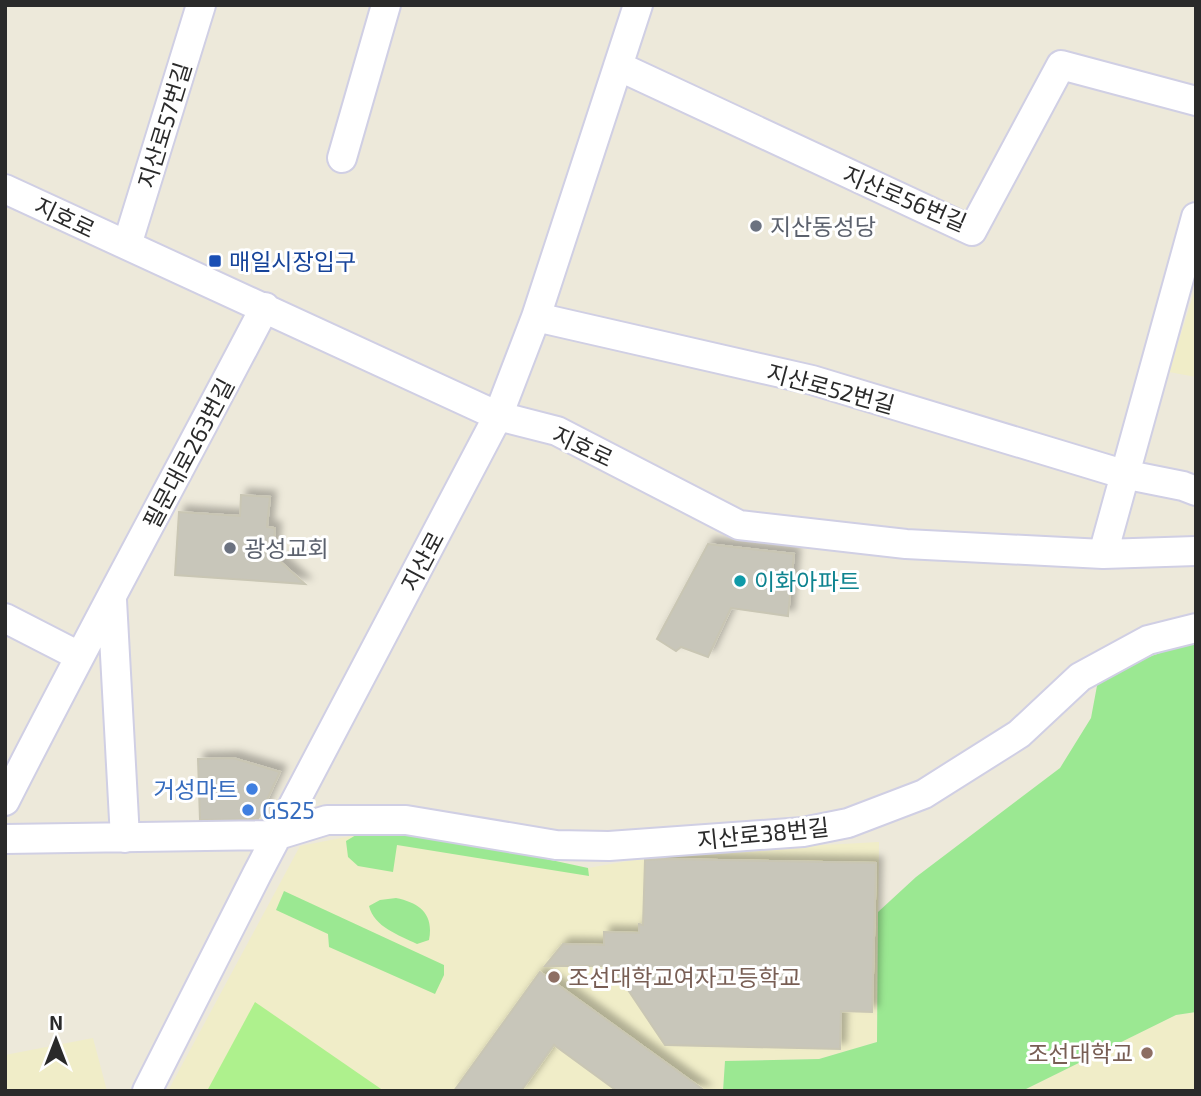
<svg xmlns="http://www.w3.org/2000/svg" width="1201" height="1096" viewBox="0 0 1201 1096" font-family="'Exo 2','Noto Sans KR',sans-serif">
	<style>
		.education { fill: #f0edc8 }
		.green { fill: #9be892 }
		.pitch { fill: #aef18d }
		.building { fill: #c8c6ba; stroke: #c9c6b4; stroke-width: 2; filter: url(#shadow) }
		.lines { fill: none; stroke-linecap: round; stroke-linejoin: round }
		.minor-casing { stroke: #d0cfe4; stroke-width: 32 }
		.minor { stroke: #fff; stroke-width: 28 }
		.worship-dot { fill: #6b7280; stroke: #fff; stroke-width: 2.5 }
		.transit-dot { fill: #1a4fb4; stroke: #fff; stroke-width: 2.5 }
		.culture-dot { fill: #0f9aa8; stroke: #fff; stroke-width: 2.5 }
		.shop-dot { fill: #3f7fe0; stroke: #fff; stroke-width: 2.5 }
		.education-dot { fill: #8d6e63; stroke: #fff; stroke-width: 2.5 }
		.labels { text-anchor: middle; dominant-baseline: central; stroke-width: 6; stroke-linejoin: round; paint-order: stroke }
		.street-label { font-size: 23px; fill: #2a2a2a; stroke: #fff }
		.worship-label { font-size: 23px; fill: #5b616d; stroke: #fff; text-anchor: start }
		.transit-label { font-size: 23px; fill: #164399; stroke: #fff; text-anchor: start }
		.culture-label { font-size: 23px; fill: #0d838f; stroke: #fff; text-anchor: start }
		.shop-label { font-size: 23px; fill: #366cbe; stroke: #fff; text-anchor: end }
		.education-label { font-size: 23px; fill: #785e54; stroke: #fff; text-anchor: start }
	</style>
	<defs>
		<filter id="shadow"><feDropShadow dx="6" dy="-6" stdDeviation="3.5" flood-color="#0004"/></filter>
	</defs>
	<rect width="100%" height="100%" fill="#ede9da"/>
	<path class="education" d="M1196,286v91l-27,-5z
		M356,835l84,1 148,32 86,-15 205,-11 -2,200 -58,17 -94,2 -2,30h-555l132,-245z
		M1196,1012v79h-174l154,-76z
		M93,1038l14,53h-102v-36z"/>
	<path class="green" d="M1196,640v372l-20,3 -154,76h-299l2,-30 94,-2 58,-17 1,-130 38,-35 144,-109 31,-50 8,-43z
		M356,835l84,1 148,32 1,8 -192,-31 -4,27 -35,-6 -10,-9 -2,-16z
		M284,891l160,74v10l-9,19 -106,-47 -1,-13 -52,-24z
		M396,898c24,5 38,16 33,42l-12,4c-18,-9 -43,-17 -48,-38l11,-6z"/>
	<path class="pitch" d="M255,1002l129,89h-177z"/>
	<path class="building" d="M241,495l29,2 -3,30 8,1 -2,27 32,29 -130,-9 4,-63 61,4z
		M708,544l86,10 -6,62 -57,-8 -23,49 -27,-10 -5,4 -19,-12z
		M233,758l47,14 -22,47 -58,1 -2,-61z
		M666,859l210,4 -4,149 -31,-1 -1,38 -175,-4 -53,-79h-67l18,-22 41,1v-13l35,1v-9l4,1 2,-65z
		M540,972l86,62 79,57h-88l-63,-46 -33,46h-67z"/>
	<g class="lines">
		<g class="minor-casing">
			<path id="minor" d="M618,66l354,165 89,-166 135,36
				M342,158l44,-153
				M5,189l493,227 59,15 182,94 167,19 197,10 93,-3
				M127,245l74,-240
				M536,317l276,63 311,94 60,12 13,5
				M1103,554l93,-337
				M112,600l13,238
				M5,618l74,38
				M5,801c84,-166 174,-329 260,-494
				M5,839l273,-4 49,-15h79l150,25 53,1 194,-14 45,-9 76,-29 95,-60 61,-57 68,-37 48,-12
				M147,1091l110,-217 241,-458 38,-99 102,-312"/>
		</g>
		<use href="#minor" class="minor"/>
	</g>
	<g class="worship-dot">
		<circle cx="756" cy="226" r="7"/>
		<circle cx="230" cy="548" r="7"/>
	</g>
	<rect class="transit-dot" x="208" y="254" width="14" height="14" rx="3.5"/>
	<circle class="culture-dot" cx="740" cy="581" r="7"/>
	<g class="shop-dot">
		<circle cx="252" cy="789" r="7"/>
		<circle cx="248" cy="810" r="7"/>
	</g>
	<g class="education-dot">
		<circle cx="554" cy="977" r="7"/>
		<circle cx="1147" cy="1053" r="7"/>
	</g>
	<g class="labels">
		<g class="street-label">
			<text transform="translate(164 125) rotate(-73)">지산로57번길</text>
			<text transform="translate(905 198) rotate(23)">지산로56번길</text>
			<text transform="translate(65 217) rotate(25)">지호로</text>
			<text transform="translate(831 388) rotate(15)">지산로52번길</text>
			<text transform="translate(583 446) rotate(25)">지호로</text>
			<text transform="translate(188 453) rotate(-62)">필문대로263번길</text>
			<text transform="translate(422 561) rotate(-62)">지산로</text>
			<text transform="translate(763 833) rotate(-6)">지산로38번길</text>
		</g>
		<g class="worship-label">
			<text x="770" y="226">지산동성당</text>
			<text x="244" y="548">광성교회</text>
		</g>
		<g class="transit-label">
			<text x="229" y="261">매일시장입구</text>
		</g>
		<g class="culture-label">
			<text x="754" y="581">이화아파트</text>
		</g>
		<g class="shop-label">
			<text x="238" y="789">거성마트</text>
			<text x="262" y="810" text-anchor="start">GS25</text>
		</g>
		<g class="education-label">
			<text x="568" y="977">조선대학교여자고등학교</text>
			<text x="1133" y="1053" text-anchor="end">조선대학교</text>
		</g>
	</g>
	<rect width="1201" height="1096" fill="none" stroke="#2a2a2a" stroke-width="14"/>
	<g transform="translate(56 1040)" stroke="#ffffff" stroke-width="5" paint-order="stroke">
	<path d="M0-5L12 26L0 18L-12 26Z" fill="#2a2a2a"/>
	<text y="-10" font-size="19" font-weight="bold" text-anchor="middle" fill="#2a2a2a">N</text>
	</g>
</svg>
